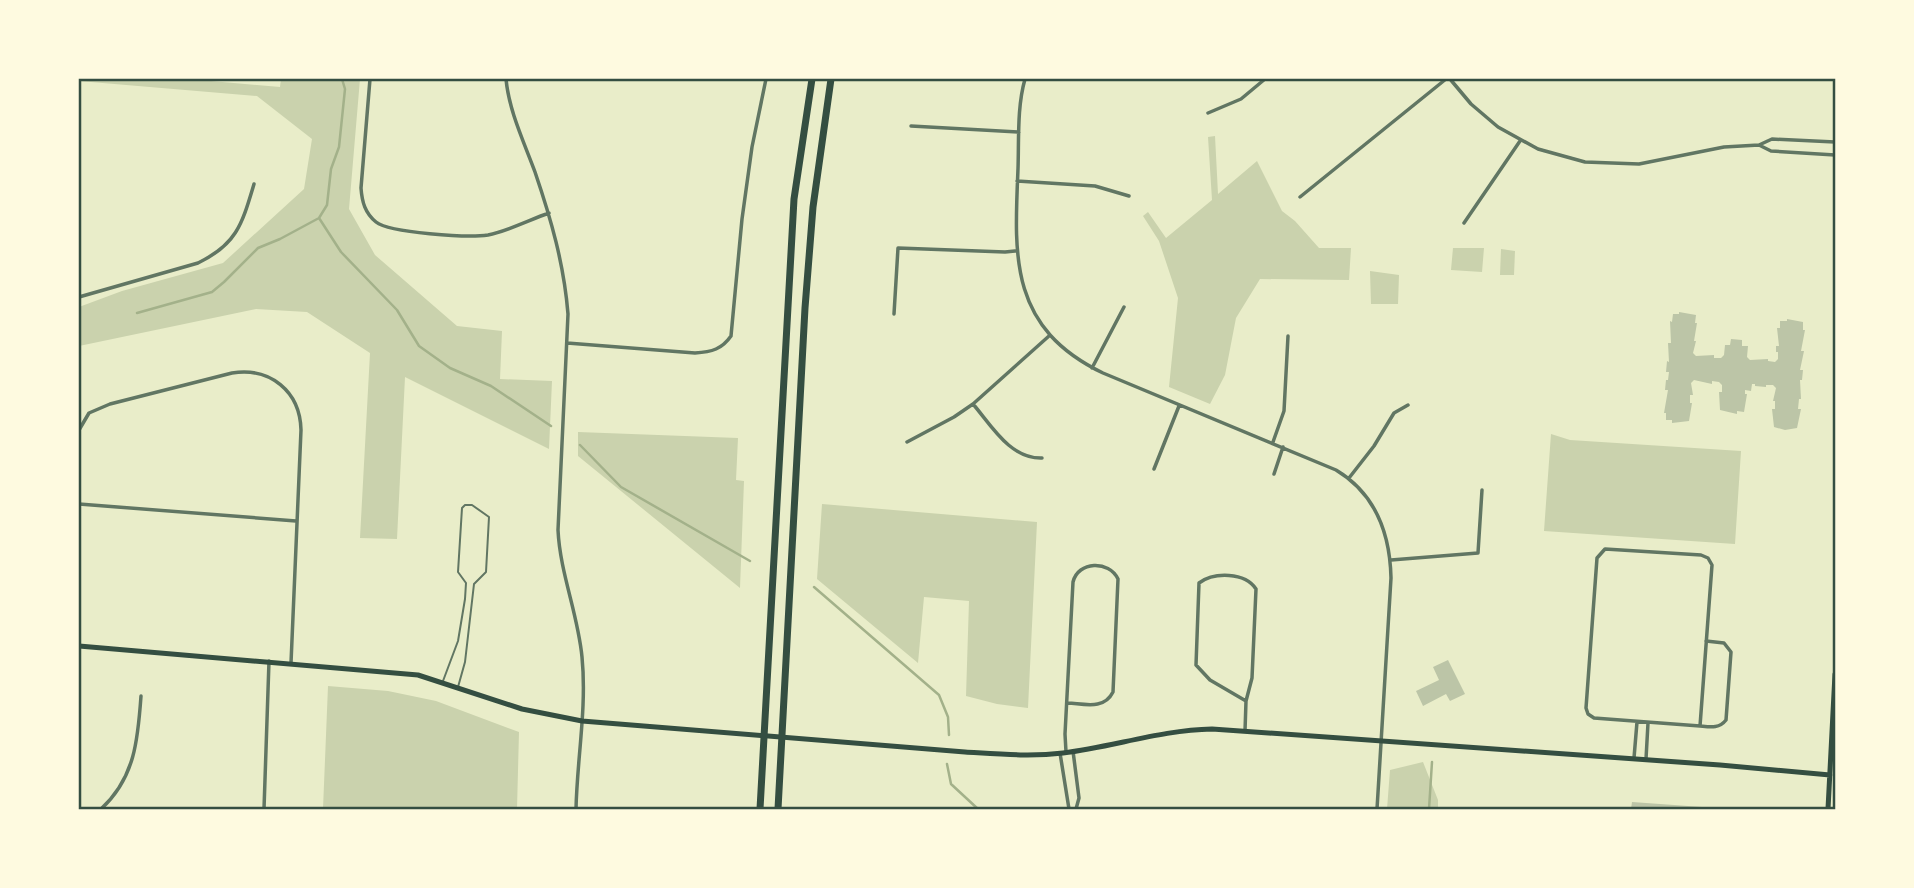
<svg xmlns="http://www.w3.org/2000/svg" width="1914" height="888" viewBox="0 0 1914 888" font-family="'Fira Sans Condensed',sans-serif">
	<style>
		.green { fill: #cad2ad }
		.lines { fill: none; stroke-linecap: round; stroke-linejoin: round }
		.stream { stroke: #a3b18a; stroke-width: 2.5 }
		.building { fill: #bcc5a7 }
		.service { stroke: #617663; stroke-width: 2 }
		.minor { stroke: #617663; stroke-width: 3.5 }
		.secondary { stroke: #344e41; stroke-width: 5 }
		.motorway { stroke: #344e41; stroke-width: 7 }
		.neatline { fill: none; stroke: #344e41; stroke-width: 2.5 }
	</style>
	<rect width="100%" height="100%" fill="#e9edc9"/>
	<path class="green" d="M79,79h110l91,8 1,-8h79l-11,130 26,46 82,71 45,5 -2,48 52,2 -3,68 -144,-72 -8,162 -37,-1 10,-185 -63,-41 -51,-3 -177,37v-39l43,-16 101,-28 81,-74 8,-50 -55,-43 -178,-15z
		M1215,136l3,58 39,-33 25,50 13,10 24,27h32l-2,32 -89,-1 -24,39 -11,57 -15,29 -41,-17 9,-89 -19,-57 -16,-25 5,-4 18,26 46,-38 -4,-63z
		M1453,248h31l-2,24 -31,-2z
		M1501,249l14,2 -1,24h-14z
		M1370,271l29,4 -1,29h-27z
		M578,432l160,6 -2,42 8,1 -4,107 -162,-132z
		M1551,434l19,6 171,11 -6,93 -191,-13z
		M822,504l215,18 -9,186 -31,-4 -31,-8 3,-95 -45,-4 -6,66 -101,-84z
		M328,686l60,5 48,10 83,31 -2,77h-194z
		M1423,762l15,38v9h-51l3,-39z"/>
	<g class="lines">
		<path class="stream" d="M319,218l22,34 56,58 22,36 31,22 41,18 60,40
			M137,313l75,-21 12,-10 34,-34 22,-9 39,-21 8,-13 4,-36 8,-22 6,-58 -3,-10
			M580,445l41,42 129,74
			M814,587l125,108 9,22 1,18
			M947,764l4,20 27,25
			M1429,809l3,-47"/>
	</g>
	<path class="building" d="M1679,312l17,3 -1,8h2l-3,18h2l-3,12 3,3 18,-1v3h7l3,-3 1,-10h5l1,-6 11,1v6h6l-1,11 3,3 18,-1v2l7,1 3,-3v-7h-2v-6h3l-2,-18h3v-7h7v-2l16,3v8h2l-4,21h3l-4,19h3l-1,10h-2l1,19h-2l-1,10h3l-4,19 -12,2 -11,-3 -2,-18h3v-8h-2l3,-13 -3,-3h-7v2l-11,-1v-2h-3l-1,7 -6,-1v4h2l-3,18 -7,-1v3l-17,-4 -1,-18h3v-7l-3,-3 -7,-1v3l-18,-4 -3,3 2,12h-3v8h2l-3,18 -17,2v-3h-6v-7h-2l4,-23h-3l1,-10h2l1,-8h-3l1,-11 2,1 -1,-19h3l-1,-22 2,1 1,-8h6z
		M1448,660l17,34 -15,7 -4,-7 -23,12 -7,-15 23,-11 -6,-13z
		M1632,802l70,5v2h-71z"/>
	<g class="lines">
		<path class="service" d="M443,681l15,-40 7,-42 1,-16 -8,-11 4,-64 3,-3h7l17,12 -3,55 -12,12 -9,78 -7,25"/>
		<path class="minor" d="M370,79l-9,109c1,14 4,25 15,34 14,11 92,16 112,13 20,-4 41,-15 61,-22
			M506,79c3,32 18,63 29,93 16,47 29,92 33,142l-10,216c2,43 20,84 24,127 5,51 -5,102 -6,152
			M1025,79c-8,28 -6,60 -7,90 -4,90 -8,159 85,204l233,97c40,24 54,63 55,108l-14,231
			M1450,79l21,25 27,23 40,22 47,13 54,2 85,-17 35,-2 13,-6 63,3
			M1208,113l33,-14 24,-20
			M911,126l108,6
			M1759,145l12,6 64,4
			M1017,181l78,5 34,10
			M1300,197l146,-118
			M1464,223l56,-82
			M79,297l119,-34c39,-19 44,-39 56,-79
			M894,314l4,-66 107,4 10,-1
			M567,343l128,10c17,-1 27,-4 36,-17l11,-117 10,-72 14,-68
			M1092,368l32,-61
			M973,404c18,21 37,55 69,54
			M79,430l10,-17 21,-9 122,-31c38,-6 68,18 69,57l-10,233
			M907,442l47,-25 19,-13 76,-68
			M1273,442l11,-31 4,-75
			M1154,469l25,-63
			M1274,474l9,-27
			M1349,478l25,-32 20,-33 14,-8
			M79,504l217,17
			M1605,549l96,6 7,3 4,7 -12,161 -106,-8 -6,-4 -2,-6 11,-150z
			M1391,560l87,-7 4,-63
			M1700,726c10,1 19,3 26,-6l5,-68 -7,-9 -18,-2
			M1245,731l1,-30 6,-23 4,-89c-11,-17 -42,-17 -57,-6l-3,82 14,15 36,21
			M1073,751l6,47 -3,11
			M1066,752l-1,-18 8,-152c5,-21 36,-22 45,-3l-5,113c-9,18 -28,12 -45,11
			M1060,753l9,56
			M1634,758l3,-36
			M1646,759l2,-36
			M101,809c34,-31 37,-70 40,-113
			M264,809l5,-148"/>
		<path class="secondary" d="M79,646l339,29 104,34 60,12 383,31c33,2 65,5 98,1 50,-6 98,-23 149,-24l508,36 110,10
			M1828,809l7,-135"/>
		<path class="motorway" d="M760,809l34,-610 18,-120
			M778,809l27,-501 8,-101 18,-128"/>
	</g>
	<rect width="1914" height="888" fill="none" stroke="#fefae0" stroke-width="161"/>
	<rect x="80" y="80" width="1754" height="728" class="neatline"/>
</svg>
